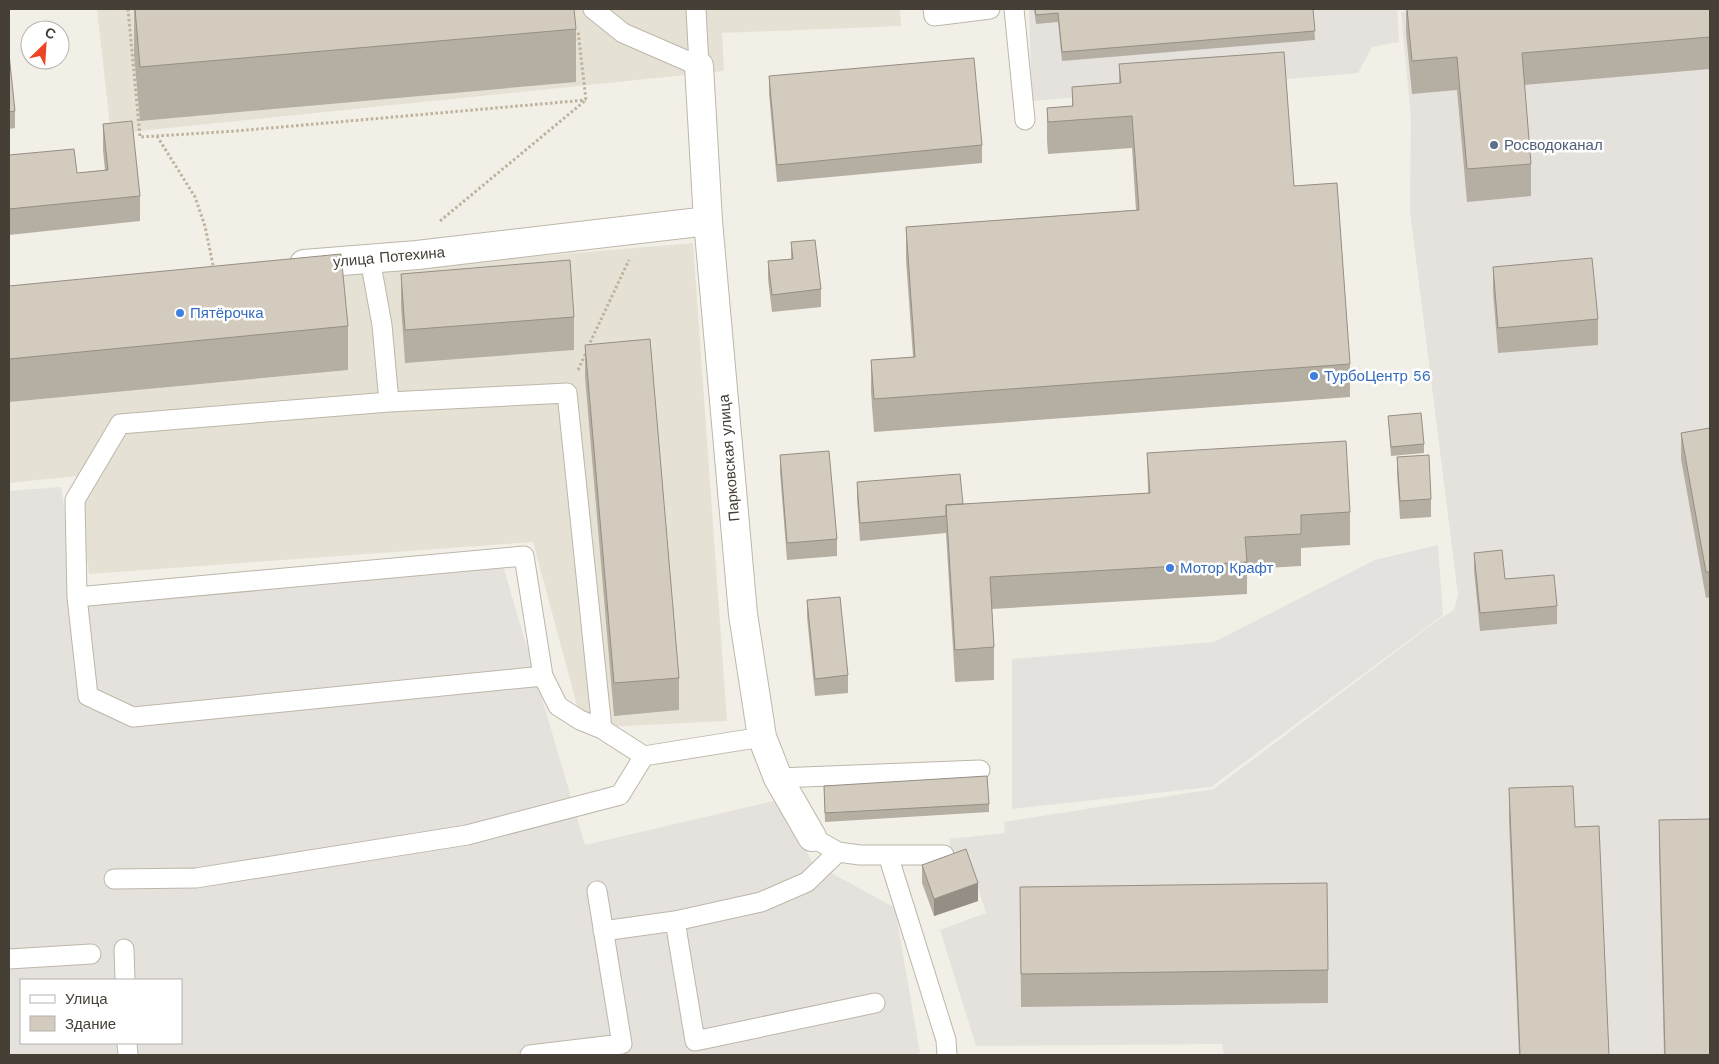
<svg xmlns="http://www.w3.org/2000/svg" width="1719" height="1064" viewBox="0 0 1719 1064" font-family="'Work Sans',sans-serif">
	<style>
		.residential { fill: #e6e1d5 }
		.industrial { fill: #e5e1dc; fill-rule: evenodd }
		.parking { fill: #e4e2df }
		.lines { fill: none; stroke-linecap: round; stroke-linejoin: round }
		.lane-casing { stroke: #bdb7aa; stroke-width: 21 }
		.street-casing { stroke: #bdb7aa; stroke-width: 30 }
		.path { stroke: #beb29c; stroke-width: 3; stroke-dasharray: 2.5 2.5; stroke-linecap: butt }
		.lane { stroke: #fff; stroke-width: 19 }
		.street { stroke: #fff; stroke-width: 28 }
		.wall { fill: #b5afa3 }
		.shaded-wall { fill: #948e84 }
		.building { fill: #d3cbbd; stroke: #948e84 }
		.service-dot { fill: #5c6f8a; stroke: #fff; stroke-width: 2 }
		.shop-dot { fill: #3f7fe0; stroke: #fff; stroke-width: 2 }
		.labels { text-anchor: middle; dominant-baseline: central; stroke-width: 5; stroke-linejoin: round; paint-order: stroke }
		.service-label { font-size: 15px; fill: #4e5e75; stroke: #fff; text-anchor: start }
		.street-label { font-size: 15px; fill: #453f36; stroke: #fff }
		.shop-label { font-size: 15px; fill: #366cbe; stroke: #fff; text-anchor: start }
	</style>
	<rect width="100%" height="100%" fill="#f2efe7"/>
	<path class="residential" d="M97,9h803l1,17 -179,7 2,38 -613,63z
		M693,243l34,478 -144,7 -50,-186 -444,32 -13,-98 -67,7v-182z"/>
	<path class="industrial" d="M1029,9h368l2,33 -27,5 -14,26 -326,28z
		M1449,9h261v1046h-486l-2,-11 -246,2 -36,-116 46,-17 -16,-51 -19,5 -1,-28 55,-6 -1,-11 210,-33 225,-170 15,-9 4,-15 -48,-384 1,-93 -10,-106z
		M61,487l17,113 425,-34 82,279 193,-45 35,63 82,45 25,145 -14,2h-897v-564zM21,980h160v63h-160z"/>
	<path class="parking" d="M1438,545l5,70 -232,172 -199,22v-150l202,-17 161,-82z"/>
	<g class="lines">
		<g class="lane-casing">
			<path id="lane" d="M593,9l30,24 76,33 -3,-57
				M933,9l1,7 56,-7
				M1014,9l11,111
				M370,259l12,66 7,77 -269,22 -45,76 2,97 11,99 45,21 410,-41
				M389,402l178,-9 35,336
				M77,597l447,-41 19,120 15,30 22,14 22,9 42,27 118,-19
				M778,778l202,-8
				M812,837l26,15 22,3h84
				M838,852l-31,30 -46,20 -86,19 20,120 180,-38
				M888,855l58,185 1,15
				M114,879l82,-1 271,-43 153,-40 24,-39
				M603,931l72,-10
				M124,949l1,31
				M9,959l82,-5
				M127,1043l1,12
				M530,1055l92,-11 -25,-153"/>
		</g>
		<g class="street-casing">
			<path id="street" d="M699,66l9,155 35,393 19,123 16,41 34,59
				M304,264l113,-9 291,-34"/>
		</g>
		<path class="path" d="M128,9l12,128 96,-6 350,-31
			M157,136l38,61 10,29 9,44
			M440,221l146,-121 -8,-69
			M588,347l41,-87
			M578,370l8,-17"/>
		<use href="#lane" class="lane"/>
		<use href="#street" class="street"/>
	</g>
	<path class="wall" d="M134,9h440l2,20v53l-436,39 -6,-66z
		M1034,9h279l2,31 -253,21 -4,-39 -22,2z
		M1406,9h304v60l-186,16 7,79v32l-64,6 -10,-112 -45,4 -6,-61z
		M9,54l6,57v17l-6,1z
		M1119,64l175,122 56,178v33l-476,35 -3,-40v-32l42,-3 -7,-97v-33l230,-17 -4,-62 -84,6 -1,-13v-33l25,-2v-19l47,-3z
		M769,76l213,69v18l-205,19 -8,-88z
		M103,124l37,72v25l-131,14v-80l68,18 28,-3 -2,-20z
		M791,242l30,47v18l-49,5 -4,-33v-18l23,-2z
		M1493,267l105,52v26l-100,8 -5,-61z
		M401,274l173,43v33l-169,13 -4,-57z
		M9,286l339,40v44l-339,32z
		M585,345l94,333v32l-65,6 -29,-339z
		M1388,416l36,28v9l-33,3z
		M1710,428v169l-4,1 -25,-139v-26z
		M1147,453l203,59v33l-49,3v18l-54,3v25l-255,15 2,38v33l-39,2 -9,-149 -86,8 -3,-42v-17l106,22 185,-11z
		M780,455l57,84v17l-50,4 -7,-88z
		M1397,457l34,42v18l-31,2 -3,-45z
		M1474,553l31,26 52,27v18l-77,7 -6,-61z
		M807,600l41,75v18l-33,3 -8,-79z
		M824,786l165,18v8l-164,10z
		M1509,788l66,39 34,228h-90l-10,-234z
		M1659,820l51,235h-46l-5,-202z
		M922,865l56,36 -44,15 -12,-33z
		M1020,887l308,83v33l-307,4z"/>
	<path class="shaded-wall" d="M978,883v18l-44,15v-17z"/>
	<path class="building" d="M135,9h439l2,20 -436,38z
		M1035,9h278l2,22 -253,21 -4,-39 -22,2z
		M1407,9h303v28l-188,16 9,111 -64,5 -10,-112 -45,4z
		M1284,52l10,134 43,-3 13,181 -476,35 -3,-39 44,-3 -9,-130 233,-17 -7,-94 -84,6 -1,-14 26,-2 -1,-19 49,-4 -2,-19z
		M9,54l6,57 -6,1z
		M974,58l8,87 -205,20 -8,-89z
		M132,121l8,75 -131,13v-54l65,-6 3,24 31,-3 -5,-46z
		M815,240l6,49 -49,6 -4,-34 25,-2 -2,-17z
		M341,254l7,72 -339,33v-73z
		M1592,258l6,61 -100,9 -5,-61z
		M570,260l4,57 -169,13 -4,-56z
		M650,339l29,339 -65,5 -29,-338z
		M1421,413l3,31 -33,3 -3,-31z
		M1710,428v144h-4l-25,-139z
		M1346,441l4,71 -49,3v19l-56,3 2,25 -257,15 4,70 -39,3 -9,-145 204,-12 -3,-40z
		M829,451l8,88 -50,4 -7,-88z
		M1429,455l2,44 -31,2 -3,-44z
		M960,474l3,30 -17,1v11l-86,7 -3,-41z
		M1502,550l3,29 49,-4 3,31 -77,7 -6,-60z
		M840,597l8,78 -33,4 -8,-79z
		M987,776l2,28 -164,9 -1,-27z
		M1573,786l2,41 24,-1 10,229h-89l-11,-267z
		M1710,819v236h-45l-6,-235z
		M966,849l12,34 -44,16 -12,-34z
		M1327,883l1,87 -307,4 -1,-87z"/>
	<circle class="service-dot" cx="1494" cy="145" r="5"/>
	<g class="shop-dot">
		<circle cx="180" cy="313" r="5"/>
		<circle cx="1314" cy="376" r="5"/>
		<circle cx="1170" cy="568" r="5"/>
	</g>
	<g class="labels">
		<g class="service-label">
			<text x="1504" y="145">Росводоканал</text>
		</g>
		<g class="street-label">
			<text transform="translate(389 257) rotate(-5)">улица Потехина</text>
			<text transform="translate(729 458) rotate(-95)">Парковская улица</text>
		</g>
		<g class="shop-label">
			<text x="190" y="313">Пятёрочка</text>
			<text x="1324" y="376">ТурбоЦентр 56</text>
			<text x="1180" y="568">Мотор Крафт</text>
		</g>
	</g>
	<rect width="1719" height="1064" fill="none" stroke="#453f36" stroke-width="20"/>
	<rect x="20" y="979" width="162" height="65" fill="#ffffff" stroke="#b5b2af"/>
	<rect x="30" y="995" width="25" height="8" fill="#ffffff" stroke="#b5b2af"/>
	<text x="65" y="1004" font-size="15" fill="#453f36">Улица</text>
	<rect x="30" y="1016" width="25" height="15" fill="#d3cbbd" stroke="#b5b2af"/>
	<text x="65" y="1029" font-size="15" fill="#453f36">Здание</text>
	<g transform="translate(45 45) rotate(25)"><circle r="24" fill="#ffffff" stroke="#b5b2af"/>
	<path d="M0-4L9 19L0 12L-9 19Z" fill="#ec4424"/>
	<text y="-8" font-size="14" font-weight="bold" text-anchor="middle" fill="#453f36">С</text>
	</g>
</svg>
